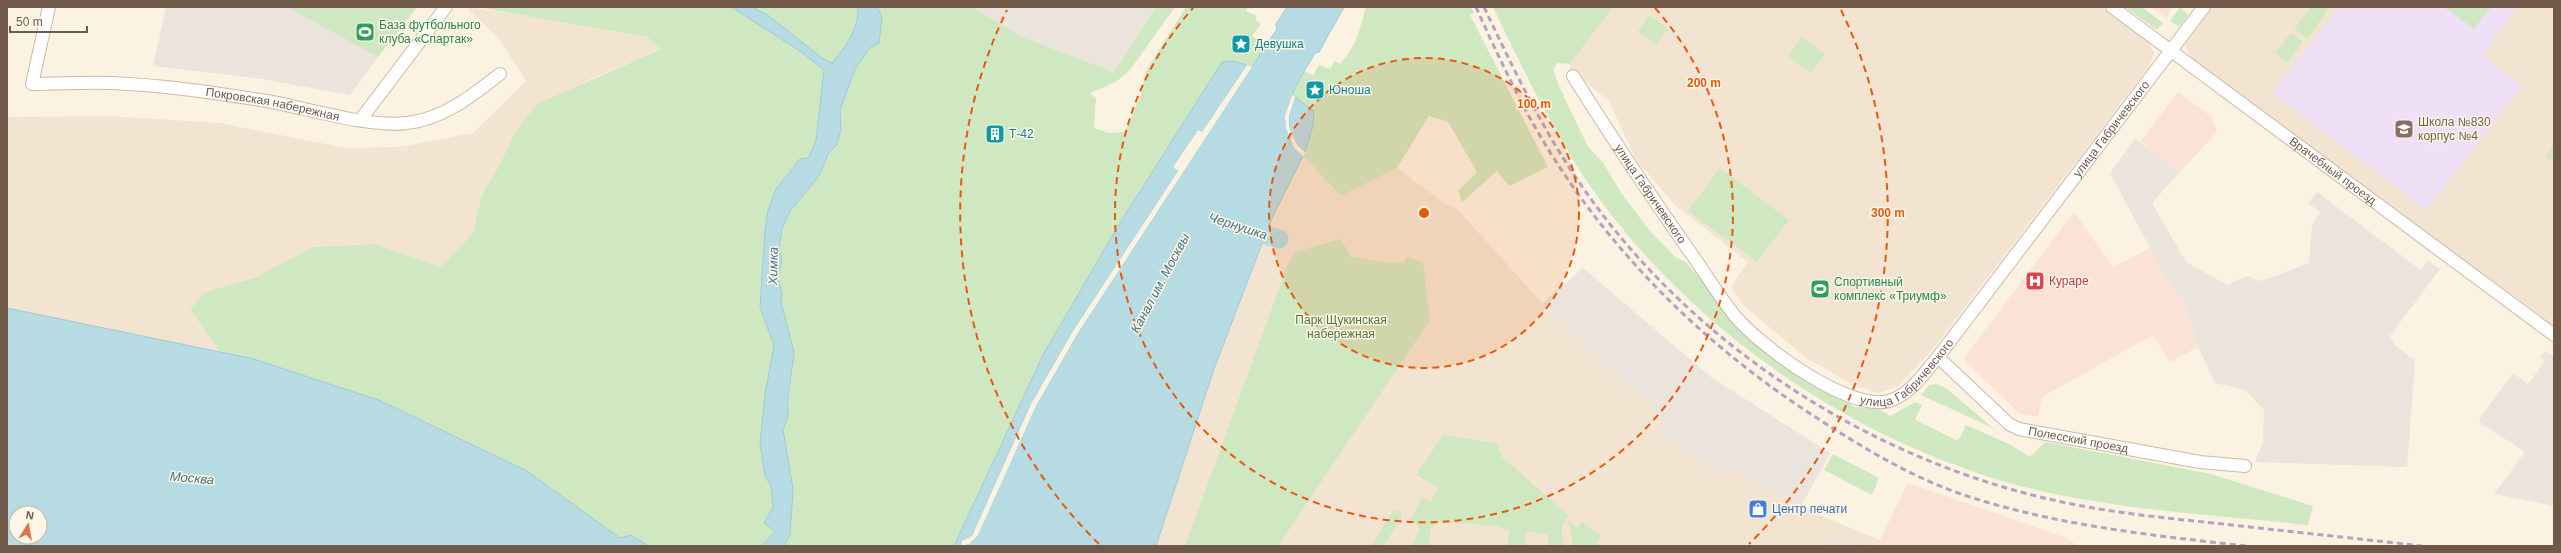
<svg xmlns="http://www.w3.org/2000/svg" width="2561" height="553" viewBox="0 0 2561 553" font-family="Arial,sans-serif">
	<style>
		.residential { fill: #f2e4d1 }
		.commercial { fill: #fbe2d6 }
		.industrial { fill: #eae4dd }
		.education { fill: #efdff7 }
		.green { fill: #cfe8c1 }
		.water { fill: #b7dbe3; stroke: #9ecad5; fill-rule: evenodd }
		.pier { fill: #fbf2e2 }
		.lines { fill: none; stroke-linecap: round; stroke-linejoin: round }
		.river { stroke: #b7dbe3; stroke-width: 19 }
		.minor-casing { stroke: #cbbaa9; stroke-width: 14 }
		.minor { stroke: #fff; stroke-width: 12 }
		.rail { stroke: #b5a2c3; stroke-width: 3; stroke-dasharray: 6 4; stroke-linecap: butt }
		.ring { fill: none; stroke: #e8590c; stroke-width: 2; stroke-dasharray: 7 5 }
		.labels { text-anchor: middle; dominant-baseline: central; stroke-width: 3; stroke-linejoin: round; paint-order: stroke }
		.leisure-label { font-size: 12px; fill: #27864d; stroke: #fef6e7; text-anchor: start }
		.culture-label { font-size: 12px; fill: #0d838f; stroke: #fef6e7; text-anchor: start }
		.street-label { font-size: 12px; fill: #71594a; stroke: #fef6e7 }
		.education-label { font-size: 12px; fill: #785e54; stroke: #fef6e7; text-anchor: start }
		.health-label { font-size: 12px; fill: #be3a42; stroke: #fef6e7; text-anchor: start }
		.park-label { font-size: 12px; fill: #507742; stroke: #fef6e7 }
		.shop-label { font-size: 12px; fill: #366cbe; stroke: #fef6e7; text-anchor: start }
		.water-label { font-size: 13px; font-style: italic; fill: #447784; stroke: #fef6e7 }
		.centre { fill: #e8590c; stroke: #fef6e7; stroke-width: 2 }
		.ring-label { font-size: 12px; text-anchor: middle; font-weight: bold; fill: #e8590c; stroke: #fef6e7; stroke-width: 3; stroke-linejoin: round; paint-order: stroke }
	</style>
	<rect width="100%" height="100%" fill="#fbf2e2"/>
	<path class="residential" d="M466,7l107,15 74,15 14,12 -75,32 -71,51 -15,32 -19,33 -8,36 -32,34 -66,-23 -62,3 -59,31 -49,14 -15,17 30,43 -213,-44v-191l102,-1 111,7 126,25 53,-1 74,-14 53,-52 -27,-42z
		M1613,7h489l46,34 6,12 -4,12 -217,284 -36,38 -19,6 -23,-7 -50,-29 -61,-51 -13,-19 17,-25 -72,-56 -40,-46 -27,-59 -39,-31v-6z
		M2212,7h342v321l-364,-271 -5,-13z
		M1303,156l38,40 56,-28 48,36 11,4 88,97 67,65 36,30 17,22 -7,13 71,41 7,-11 8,9 57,33 80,33v6h-724l58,-177 57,-149z"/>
	<path class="commercial" d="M2152,7h22l-8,11z
		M2178,92l34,25 5,15 -37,40 -40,-30z
		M2074,212l39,55 37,-19 15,28 21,30 12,41 -28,15 -17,-27 -111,62 -4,20 -18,-3 -57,-55z
		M1908,483l159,55 10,8h-197v-6z"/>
	<path class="industrial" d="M166,7h121l91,50 -28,38 -88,-16 -109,-13z
		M972,7h184l-42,65 -92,-35z
		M2135,139l45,33 -28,31 34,59 41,23 20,-9 15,5 47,-18 3,-38 8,-13 -12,-9 9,-11 104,78 7,-9 12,8 -50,67 5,9 20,16 -8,106 -152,-5 8,-20 1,-32 -19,-20 -30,-7 -17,-36 -12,-41 -21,-30 -55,-103z
		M1583,268l129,110 118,75 -30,55 -58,-34 -6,-9 -7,11 -73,-41 8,-13 -17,-22 -36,-30 -69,-67z
		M2545,351l9,6v149l-60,-12 31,-42 -46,-30 1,-4 33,-45 15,11 17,-23 -5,-4z
		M1831,539l37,6 -1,1h-37z"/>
	<path class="education" d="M2339,7h179l-36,48 40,31 -96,124 -153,-117z"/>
	<path class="green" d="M287,7h130l-39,50z
		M477,7h254l69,44 24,19 -8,71 -9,17 -7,1 -16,19 -18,41 -1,11 -5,77 14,39 -9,48 -5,50 5,31 6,12 2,20 -9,16 11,9 -13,14h-113l-18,-11 -11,3 -93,-67 -146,-70 -127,-42 -34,-7 -30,-43 15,-17 49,-14 59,-31 62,-3 66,23 32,-34 8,-36 19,-33 15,-32 22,-28 124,-55 -14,-12z
		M752,7h106c1,22 -13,39 -26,56l-10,-5 -53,-42z
		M877,7h95l50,30 92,35 42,-65h19l-45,63 -14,12 -26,11 6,5 -2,30 15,5 16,-1 16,-37 5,-24 40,-64h62l-2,4 11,5 -2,4 6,4 -9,12 14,10 -14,21 -18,-6 -12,1 -104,164 -75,129 -89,191h-170l6,-11 3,-46 -10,-59 5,-20 6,-58 -13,-50 1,-8 -4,-17 4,-19 -3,-8 3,-21 8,-18 29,-35 9,-22 8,-8 5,-16 -1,-20 15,-41 14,-20 10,-6 3,-26z
		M1366,7h105l3,6 -4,2 78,152 -39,19 -12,-15 -35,31 -4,-11 19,-19 -29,-50 -19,-6 -32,52 -56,28 -38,-40 10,-30 1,-14 -22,-17 13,-24 8,4 6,-10 11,4 5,-8 5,3c16,-17 20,-35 26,-57z
		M1493,7h120l-43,57 -13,-1 -4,6 5,15 30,63 15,16 19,31 28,37 25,26 11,5 33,39 112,93 24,13 24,2 11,7 25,-14 7,3 -7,15 43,21 8,-16 45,20 19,12 15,-15 166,32 102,32 -5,19c-89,-10 -179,-14 -267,-34 -190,-44 -378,-177 -477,-346 -26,-45 -49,-92 -71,-138z
		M2125,7h17l21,16 -6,7z
		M2180,7l8,8 -9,12 -9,-6z
		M2311,7h19l-23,32 -13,-10z
		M2444,7h47l-17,22z
		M1650,15l18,14 -12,16 -18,-14z
		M2291,33l12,9 -16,21 -12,-10z
		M1802,37l23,17 -14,19 -23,-17z
		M2554,145v11l-3,5 -6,-4z
		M1720,168l69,52 -32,42 -69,-51z
		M1341,239l9,17 30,6 23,1 5,-6 15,6 7,57 -152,226h-93l103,-282 7,-12z
		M1936,384l10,4 47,40 -72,-33 8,-10z
		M1443,435l54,8 5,14 66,58 -7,13 3,18h-15l-2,-12 -20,-2 -2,14h-18l3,-15 -14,-5 -61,-5 -1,5h-3l-2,20h-17l8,-17 -9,-10 11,-22 8,5 9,-14 -23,-13z
		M1833,454l46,24 -7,17 -48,-25z
		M1394,509l8,4 -1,6 -18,27h-12z
		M1568,520l10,8 5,-6 18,14 -4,6 4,4h-28z"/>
	<path class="water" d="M731,7h21l17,9 53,42 10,5c13,-16 27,-34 26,-56h19l5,10 -3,26 -10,6 -14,20 -15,41 1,20 -5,16 -8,8 -9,22 -29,35 -8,18 -3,21 3,8 -4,19 4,17 -1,8 13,50 -6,48v16l-5,14 10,59 -3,46 -6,11h-22l13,-14 -11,-9 9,-16 -2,-20 -6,-12 -5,-31 5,-50 9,-48 -14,-39 5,-77 3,-20 8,-21 24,-30 8,-1 8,-17 8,-71 -24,-19z
		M1287,7h57l-25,45 -4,1c-19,33 -47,71 -12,103l-32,64 -57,149 -58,177h-194l13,-6 61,-134 42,-73 193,-295 6,-9 -1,-5z
		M1234,61l13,4 -45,67 -4,-2 -25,37 5,4 -105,160 -42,73 -59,132 -10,6 -1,4h-7l89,-191 75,-129 104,-164z
		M1295,97l19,14 -1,15 -8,26c-18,-15 -19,-34 -10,-55z
		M7,308l247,51 127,42 146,70 93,67 11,-3 18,11h-642zM16,513h24v24h-24z"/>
	<path class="pier" d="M1247,65l2,1 -45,67 -6,-1 -22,34 3,6 -104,160 -42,73 -60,132 -9,6 5,-1 8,-8 57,-129 42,-73 174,-266 2,1 -174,266 -42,73 -58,129 -9,9 -8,2 1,-5 10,-5 59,-132 42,-73 105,-160 -5,-4 25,-37 4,2z
		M1292,95l3,2 -6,19v11l8,18 8,7 -2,4 -9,-8 -8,-20 -1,-12z"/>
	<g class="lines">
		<path class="river" d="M1241,227l38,12"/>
		<g class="minor-casing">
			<g id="minor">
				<path id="s1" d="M49,7l-17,77c26,0 52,-2 79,-1 52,2 105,10 156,18 39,7 103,27 140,22 36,-4 65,-27 93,-49"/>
				<path id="s2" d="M2112,7l442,328"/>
				<path id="s3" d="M1573,76c37,59 75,116 115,173 16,22 30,46 47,67 25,30 114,96 154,85 21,-6 35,-28 49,-44l266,-350"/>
				<path d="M361,119l85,-112"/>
				<path id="s4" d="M1938,357l71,67 10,5 181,33 45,4"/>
			</g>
		</g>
		<use href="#minor" class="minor"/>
		<path class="rail" d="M1476,7c17,38 35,76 55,113 70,125 172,226 292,302 44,28 89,55 138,72 92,31 188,41 285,52
			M1484,7c29,61 58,122 97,178 106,154 275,266 455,311 59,15 119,21 178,27 70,8 139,15 208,23"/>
	</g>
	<circle cx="1424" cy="213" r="155" fill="#e8590c" fill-opacity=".12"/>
	<g class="ring">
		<circle cx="1424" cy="213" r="155"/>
		<path d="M1655 8A309 309 0 1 1 1193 8"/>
		<path d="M1099 544A464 464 0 0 1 1007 10M1841 10A464 464 0 0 1 1749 544"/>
	</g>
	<defs>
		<g id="stadium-square" transform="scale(1)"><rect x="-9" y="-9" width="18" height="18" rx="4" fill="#2e9e5b" stroke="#fef6e7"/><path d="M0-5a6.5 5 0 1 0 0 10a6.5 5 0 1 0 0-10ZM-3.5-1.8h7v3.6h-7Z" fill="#fff"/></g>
		<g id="sight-square" transform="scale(1)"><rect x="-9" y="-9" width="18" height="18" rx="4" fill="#0f9aa8" stroke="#fef6e7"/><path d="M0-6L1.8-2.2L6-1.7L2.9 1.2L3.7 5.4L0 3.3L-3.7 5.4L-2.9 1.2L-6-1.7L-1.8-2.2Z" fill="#fff"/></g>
		<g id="school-square" transform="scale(1)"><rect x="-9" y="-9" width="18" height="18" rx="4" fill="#8d6e63" stroke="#fef6e7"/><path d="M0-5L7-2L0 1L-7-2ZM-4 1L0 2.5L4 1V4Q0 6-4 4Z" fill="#fff"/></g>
		<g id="building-square" transform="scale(1)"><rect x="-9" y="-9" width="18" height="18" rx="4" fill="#0f9aa8" stroke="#fef6e7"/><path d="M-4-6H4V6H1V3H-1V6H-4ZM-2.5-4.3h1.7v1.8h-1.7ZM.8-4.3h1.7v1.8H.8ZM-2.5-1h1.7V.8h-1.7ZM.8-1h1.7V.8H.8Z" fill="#fff"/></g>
		<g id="hospital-square" transform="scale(1)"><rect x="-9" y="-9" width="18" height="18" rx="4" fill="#e0444e" stroke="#fef6e7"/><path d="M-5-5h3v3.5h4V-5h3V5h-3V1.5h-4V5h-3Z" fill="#fff"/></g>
		<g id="shop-square" transform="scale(1)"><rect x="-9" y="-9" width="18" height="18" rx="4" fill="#3f7fe0" stroke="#fef6e7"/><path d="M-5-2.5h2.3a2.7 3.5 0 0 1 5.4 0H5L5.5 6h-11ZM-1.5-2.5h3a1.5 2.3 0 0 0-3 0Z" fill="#fff"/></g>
	</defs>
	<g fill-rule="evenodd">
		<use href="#stadium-square" x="365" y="32"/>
		<use href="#sight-square" x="1241" y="44"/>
		<use href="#sight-square" x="1315" y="90"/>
		<use href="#school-square" x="2404" y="129"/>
		<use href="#building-square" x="995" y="134"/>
		<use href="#hospital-square" x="2035" y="281"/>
		<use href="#stadium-square" x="1820" y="289"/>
		<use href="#shop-square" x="1758" y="509"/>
	</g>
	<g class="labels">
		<g class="leisure-label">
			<text x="379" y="25">База футбольного<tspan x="379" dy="14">клуба «Спартак»</tspan></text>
			<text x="1834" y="282">Спортивный<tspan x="1834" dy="14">комплекс «Триумф»</tspan></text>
		</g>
		<g class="culture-label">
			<text x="1255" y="44">Девушка</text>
			<text x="1329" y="90">Юноша</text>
			<text x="1009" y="134">Т-42</text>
		</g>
		<g class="street-label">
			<text stroke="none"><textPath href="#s1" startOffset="321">Покровская набережная</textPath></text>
			<text stroke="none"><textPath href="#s3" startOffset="824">улица Габричевского</textPath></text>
			<text stroke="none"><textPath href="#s2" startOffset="275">Врачебный проезд</textPath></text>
			<text stroke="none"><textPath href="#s3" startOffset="141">улица Габричевского</textPath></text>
			<text stroke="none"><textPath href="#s3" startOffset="500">улица Габричевского</textPath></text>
			<text stroke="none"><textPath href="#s4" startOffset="169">Полесский проезд</textPath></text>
		</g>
		<g class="education-label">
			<text x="2418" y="122">Школа №830<tspan x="2418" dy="14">корпус №4</tspan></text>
		</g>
		<g class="health-label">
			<text x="2049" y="281">Кураре</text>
		</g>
		<g class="park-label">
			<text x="1341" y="320">Парк Щукинская<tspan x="1341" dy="14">набережная</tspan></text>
		</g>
		<g class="shop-label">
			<text x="1772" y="509">Центр печати</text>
		</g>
		<g class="water-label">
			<text transform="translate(1238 226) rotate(18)">Чернушка</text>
			<text transform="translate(773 266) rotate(-89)">Химка</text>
			<text transform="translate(1160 283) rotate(-62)">Канал им. Москвы</text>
			<text transform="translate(192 478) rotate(5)">Москва</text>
		</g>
	</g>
	<circle cx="1424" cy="213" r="6" class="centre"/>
	<g class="ring-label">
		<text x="1704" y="87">200 m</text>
		<text x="1534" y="108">100 m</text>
		<text x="1888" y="217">300 m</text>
	</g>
	<rect width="2561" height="553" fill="none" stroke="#71594a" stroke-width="16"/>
	<g transform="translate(28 525) rotate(11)"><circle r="19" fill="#fef6e7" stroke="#c6b7a8"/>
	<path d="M0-3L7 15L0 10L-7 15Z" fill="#e1724b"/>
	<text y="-6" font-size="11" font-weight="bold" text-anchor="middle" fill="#71594a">N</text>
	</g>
	<path d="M10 26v6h77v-6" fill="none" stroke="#71594a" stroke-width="2"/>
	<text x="16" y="26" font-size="12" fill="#71594a" stroke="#fef6e7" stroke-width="3" paint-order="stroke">50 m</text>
</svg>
